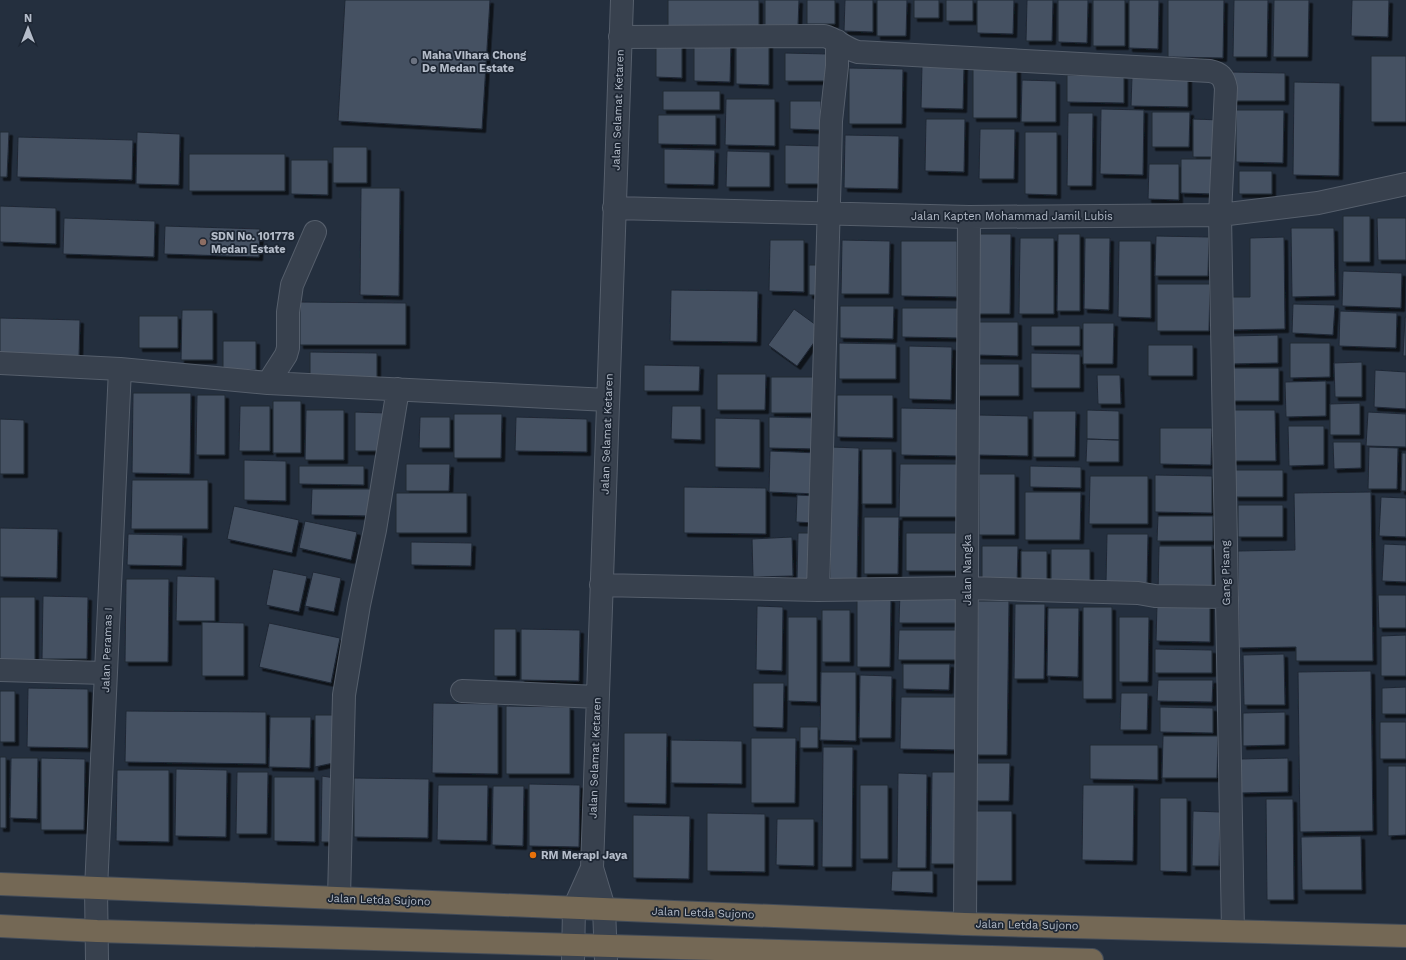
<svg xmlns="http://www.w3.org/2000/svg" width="1406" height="960" viewBox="0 0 1406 960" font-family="'Work Sans',sans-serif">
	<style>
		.building { fill: #455162; stroke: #1f2835; filter: url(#shadow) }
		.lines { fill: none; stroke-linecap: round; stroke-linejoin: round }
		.minor-casing { stroke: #565f6c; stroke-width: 24 }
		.highway-casing { stroke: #434c59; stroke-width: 24 }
		.minor { stroke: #38414e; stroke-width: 22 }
		.highway { stroke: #746855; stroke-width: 22 }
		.worship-dot { fill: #6b7280; stroke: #1d2633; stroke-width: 1.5 }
		.education-dot { fill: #8d6e63; stroke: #1d2633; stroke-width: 1.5 }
		.food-dot { fill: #e8710a; stroke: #1d2633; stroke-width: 1.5 }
		.labels { text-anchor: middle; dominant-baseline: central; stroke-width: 3.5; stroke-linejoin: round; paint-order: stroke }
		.poi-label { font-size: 11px; font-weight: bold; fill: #b4bcc9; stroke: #1d2633; text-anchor: start }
		.street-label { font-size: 11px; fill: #b4bcc9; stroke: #1d2633 }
	</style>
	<defs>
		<filter id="shadow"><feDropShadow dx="3.5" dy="3.5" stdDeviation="0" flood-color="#0009"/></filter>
	</defs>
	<rect width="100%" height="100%" fill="#242f3e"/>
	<path class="building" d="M345,0h145l-8,129 -144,-8z
		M668,0h91v28l-91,-1z
		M765,0h34l-1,25h-33z
		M807,0h28v24h-28z
		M845,0h28v32l-29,-1z
		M877,0h30l-1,36h-29z
		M914,0h25v18h-25z
		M946,0h27v21h-27z
		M977,0h37l-1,34 -36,-1z
		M1027,0h26l-1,41h-26z
		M1058,0h30l-1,43 -29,-1z
		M1093,0h32v46h-32z
		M1129,0h30l-1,49 -29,-1z
		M1168,0h56l-1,58 -55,-1z
		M1234,0h34l-1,57h-34z
		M1274,0h35l-1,57h-35z
		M1352,0h37l-1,37 -37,-1z
		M694,39h37l-1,43 -36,-1z
		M656,41h26v37l-26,-1z
		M736,43l33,1v41l-33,-1z
		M785,53l43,1v27h-43z
		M1371,56h35v66h-35z
		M922,65h42l-1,44 -42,-1z
		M973,65h44v53h-44z
		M849,68l54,1 -1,55h-53z
		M1232,72l53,1v28h-53z
		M1067,75l57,1v27l-57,-1z
		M1132,77l56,1v29l-57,-1z
		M1022,80l34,1v41h-35z
		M1294,82l46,1 -1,93 -46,-1z
		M663,91h57v19h-57z
		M726,99h49v47l-50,-1z
		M790,101h31l-1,29 -30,-1z
		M1101,109l43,1 -1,65 -43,-1z
		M1236,110h48l-1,53 -47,-1z
		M1152,112h38l-1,35h-37z
		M1068,113h25l-1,73h-25z
		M658,115h58v30l-58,-1z
		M926,119h39l-1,53 -39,-1z
		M1193,119l27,1v37h-27z
		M980,129h35l-1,50h-35z
		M0,132h9l-2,45h-7z
		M137,132l43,2 -1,51 -43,-1z
		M1025,132h32v63l-32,-1z
		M845,135l54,1 -1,53 -54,-1z
		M18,137l115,3 -1,40 -115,-3z
		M785,145l38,1 -1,38h-37z
		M333,147h34v36h-34z
		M664,149l51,1 -1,35 -50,-1z
		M727,151l43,1v35h-44z
		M189,154h96v37h-96z
		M1181,159h33v35l-33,-1z
		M291,160h37v35l-37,-1z
		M1149,164h30v36l-31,-1z
		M1239,171h33v23h-33z
		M361,188h39l-1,108 -39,-1z
		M0,206l56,2v36l-56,-2z
		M1343,216h27v46h-27z
		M64,218l91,3 -1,36 -91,-3z
		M1377,218h29v42h-28z
		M165,226l95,3 -1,28 -95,-3z
		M1291,228h43l1,68 -43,1z
		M976,234h35l-1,80h-34z
		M1058,234h22v77h-23z
		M1156,236l53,1 -1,39h-53z
		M1284,237l1,92 -55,1 -1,-33h21v-59z
		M1020,238h34v76h-35z
		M1085,238h25l-1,72 -25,-1z
		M770,240h34v52l-35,-1z
		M842,240l48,1 -1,53h-48z
		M901,241h56v56l-56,-1z
		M1119,241h32v77l-33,-1z
		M809,265h15v30h-15z
		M1343,271l59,2 -1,35 -59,-2z
		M1157,284h53l-1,47h-52z
		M671,290l87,1 -1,51 -87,-1z
		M300,302l106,1v42h-106z
		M1293,304l42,1 -2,30 -41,-2z
		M840,306h54l-1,33 -53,-1z
		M902,308h58v30l-58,-1z
		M794,309l29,21 -26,36 -29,-21z
		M182,310h31v50h-32z
		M1340,311l57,2 -1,35 -57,-2z
		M139,316h39v32h-39z
		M1405,317h1v39h-3z
		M0,318l80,2 -1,36 -79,-2z
		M977,322h41v34l-41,-1z
		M1083,323h31l-1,41h-30z
		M1031,326h49v20h-49z
		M1278,335v28l-48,1v-28z
		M223,341h33v29l-33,-1z
		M839,343l57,1v35h-57z
		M1290,343h40v34l-40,1z
		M1148,345h45v31h-45z
		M909,346l43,1 -1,53 -42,-1z
		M310,352l67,1v26h-67z
		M1031,353l49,1v34h-49z
		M1362,362v35h-27l-1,-34z
		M975,364h44v32h-44z
		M644,365l56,1 -1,25h-55z
		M1231,368h48v33h-47z
		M1375,370l31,2v37l-32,-2z
		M717,374h49l-1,36h-48z
		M1097,375h23l1,29h-23z
		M771,377h44v36h-44z
		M1326,381v35l-40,1 -1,-35z
		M133,393h58l-1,81 -58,-1z
		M197,395h28v60h-29z
		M837,395h56v43l-56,-1z
		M273,401h28v52h-28z
		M1360,403v32h-30v-31z
		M240,406h30v45h-31z
		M672,406h29v34l-30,-1z
		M901,408l58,1 -1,47 -57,-1z
		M306,410h38v50h-39z
		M1087,410l32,1v29l-32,-1z
		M1231,410h44l1,51h-44z
		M1033,411h43l-1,46h-42z
		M355,412l31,1v38h-31z
		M1368,412l38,2v33l-40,-1z
		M454,414h48l-1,44h-47z
		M978,415l50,1v40l-51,-1z
		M420,417h30v31h-31z
		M516,417l71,2v33l-72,-1z
		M769,417l49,1 -1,31 -48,-1z
		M715,418l45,1v49l-45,-1z
		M0,419l24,1v54h-24z
		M1288,426h36v39l-35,1z
		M1160,428h52l-1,37 -51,-1z
		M1087,439l32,1v22h-33z
		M1333,442h28v26l-27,1z
		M831,447l28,1 -2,132 -27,-1z
		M1369,447l29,1 -1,41h-29z
		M862,449h30v55h-30z
		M770,451l48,2 -1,41 -48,-2z
		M1402,453h4v38h-5z
		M244,460l42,1v40l-42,-1z
		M406,464h44l-1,27h-43z
		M900,464h57v53h-58z
		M299,466h65v19l-65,-1z
		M1030,466l51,1v21l-51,-1z
		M1235,470h48v27h-48z
		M979,474h36v61h-36z
		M1155,475l57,1v37l-57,-1z
		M1090,476h58v48h-59z
		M132,480h76v49h-77z
		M684,487l82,1v46l-82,-1z
		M312,489h62v27l-63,-1z
		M1025,492h56l-1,48h-55z
		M1371,492l2,169h-77v-14l-57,1 -1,-97 57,-1 -1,-57z
		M396,493h71v40h-71z
		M797,495l20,1 -1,27 -20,-1z
		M1381,497l25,1v39l-27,-1z
		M1238,505h45v32h-45z
		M234,506l65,14 -7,33 -65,-14z
		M1158,516h55v25h-56z
		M864,517h35l-1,57h-34z
		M305,521l52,11 -6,28 -52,-12z
		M0,528l58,1 -1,49 -57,-1z
		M798,533h18v48h-19z
		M906,533h57v38h-57z
		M128,534l55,1 -1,31 -55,-1z
		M1107,534h41l-1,49h-41z
		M792,537l1,39 -40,1 -1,-38z
		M411,542l61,1 -1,23 -60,-1z
		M1384,544l22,1v37l-24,-1z
		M982,546h36l-1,38h-35z
		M1159,546h53v49l-54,-1z
		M1051,549h39v33h-39z
		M1021,551h26v35h-26z
		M273,569l34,7 -8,36 -33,-7z
		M313,572l28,6 -7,34 -29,-6z
		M177,576l38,1v44h-39z
		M126,579h43l-1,83h-43z
		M900,592h58v31h-59z
		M1378,595h28v33h-27z
		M43,596l45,1 -1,62h-45z
		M0,597h35v64l-35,-1z
		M857,598l34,1 -1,68h-33z
		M978,601h31l-2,154h-31z
		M1015,604h30l-1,75h-30z
		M1157,605h53v37l-54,-1z
		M757,606l26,1 -1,64 -26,-1z
		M1083,607h29v92h-29z
		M1048,608h31l-1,69 -31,-1z
		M822,610h28v52h-28z
		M788,617h29v85l-29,-1z
		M1119,617h30l-1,65h-29z
		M202,622l42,1v53h-42z
		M269,623l71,15 -9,45 -72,-16z
		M494,629h22v47h-22z
		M521,629l59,1 -1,51 -58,-1z
		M899,630h63l-1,30h-63z
		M1406,635v41h-25v-40z
		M1155,649l57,1v23h-57z
		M1284,654l1,51h-41l-1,-50z
		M903,664h47l-1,26 -46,-1z
		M1371,671l2,160 -73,1 -2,-160z
		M821,672h35v69l-36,-1z
		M860,675l32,1 -1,62h-32z
		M1158,680h55l-1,22 -55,-1z
		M753,683h31l-1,45 -30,-1z
		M1406,687v27h-24v-26z
		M28,688l60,1v59l-61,-1z
		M0,691h15v51h-15z
		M1121,693h27l-1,37h-27z
		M901,697h55v53l-56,-1z
		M433,703l65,1v70l-66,-1z
		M506,706l64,1v67h-64z
		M1160,707l53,1v25l-53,-1z
		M126,711l140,1v52l-141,-2z
		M1285,712v33l-42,1v-33z
		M315,715h18v48l-18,4z
		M270,717h41l-1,51 -41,-1z
		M1380,722h26v37h-26z
		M800,727h18v21h-18z
		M624,733h43l-1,71 -42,-1z
		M1163,736h55l-1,42h-55z
		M751,738h45l-1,65h-44z
		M671,740l71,1v43l-71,-1z
		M1090,745h68v35l-68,-1z
		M823,747h30l-1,120h-30z
		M0,757h6v71h-6z
		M11,758h27l-1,61 -27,-1z
		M41,758l44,1 -1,71h-43z
		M1288,758v34l-47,1 -1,-34z
		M976,763h34l-1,38h-33z
		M1388,766h18v69l-18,1z
		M176,769l51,1 -1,67 -51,-1z
		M117,770h52v72l-53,-1z
		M237,772h31l-1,62h-31z
		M932,772h31v92h-32z
		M898,773l29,1 -1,94h-29z
		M322,776l13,2 -1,64h-13z
		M274,777h41v65l-41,-1z
		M354,778l75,1 -1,59 -74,-1z
		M529,784l51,1 -1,62 -50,-1z
		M438,785h50l-1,56 -50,-1z
		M860,785h28v74h-28z
		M1083,785h51l-1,76 -51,-1z
		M493,786h31l-1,60 -31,-1z
		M1160,798h27v74l-27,-1z
		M1266,799h27l1,101h-27z
		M975,811h37v70h-38z
		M1193,811l27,1 -1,54h-27z
		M707,813l58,1v58l-58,-1z
		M633,815l57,1 -1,63 -56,-1z
		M777,819h37v47l-38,-1z
		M1361,836l1,54h-60l-1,-53z
		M892,871h41v22l-42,-2z"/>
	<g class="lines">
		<g class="minor-casing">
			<path id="minor" d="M620,37l204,-1c13,3 21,13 34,16l352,19c10,2 14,6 16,17l-6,127 13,716
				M614,208l355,9 251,-2 98,-12 88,-19
				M0,363l120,6 148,14 340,17
				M268,383l18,-28 2,-7v-36l4,-27 23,-53
				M601,585l217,5 149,-2 171,5 17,3 72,1
				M818,590l12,-423 1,-46 6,-55v-25
				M0,670l105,3
				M462,691l135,6
				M339,898l5,-203 15,-90 16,-75 23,-141
				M965,924l4,-707
				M97,960l-1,-71 24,-520
				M573,960l1,-52 18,-40
				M606,960l-2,-52 -12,-40 30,-868"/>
		</g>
		<g class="highway-casing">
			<path id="highway" d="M0,884l965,40 441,12
				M0,926l97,5 995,29"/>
		</g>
		<use href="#minor" class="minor"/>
		<use href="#highway" class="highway"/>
	</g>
	<circle class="worship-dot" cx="414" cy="61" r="4"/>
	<circle class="education-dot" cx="203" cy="242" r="4"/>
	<circle class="food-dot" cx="533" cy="855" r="4"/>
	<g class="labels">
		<g class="poi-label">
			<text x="422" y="55">Maha Vihara Chong<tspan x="422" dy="13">De Medan Estate</tspan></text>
			<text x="211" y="236">SDN No. 101778<tspan x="211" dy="13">Medan Estate</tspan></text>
			<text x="541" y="855">RM Merapi Jaya</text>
		</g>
		<g class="street-label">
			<text transform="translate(618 110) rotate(-88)">Jalan Selamat Ketaren</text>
			<text x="1012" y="216">Jalan Kapten Mohammad Jamil Lubis</text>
			<text transform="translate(607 434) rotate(-88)">Jalan Selamat Ketaren</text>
			<text transform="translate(967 570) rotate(-90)">Jalan Nangka</text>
			<text transform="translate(1226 573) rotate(-91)">Gang Pisang</text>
			<text transform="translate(107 650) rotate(-88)">Jalan Peramas I</text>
			<text transform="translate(595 758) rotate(-88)">Jalan Selamat Ketaren</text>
			<text transform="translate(379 900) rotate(2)">Jalan Letda Sujono</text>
			<text transform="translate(703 913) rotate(2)">Jalan Letda Sujono</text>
			<text transform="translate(1027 925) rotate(1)">Jalan Letda Sujono</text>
		</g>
	</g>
	<g transform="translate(28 28)" stroke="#1d2633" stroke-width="3" paint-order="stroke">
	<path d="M0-3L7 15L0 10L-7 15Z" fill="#b4bcc9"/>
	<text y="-6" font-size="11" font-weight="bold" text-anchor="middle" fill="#b4bcc9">N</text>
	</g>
</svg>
